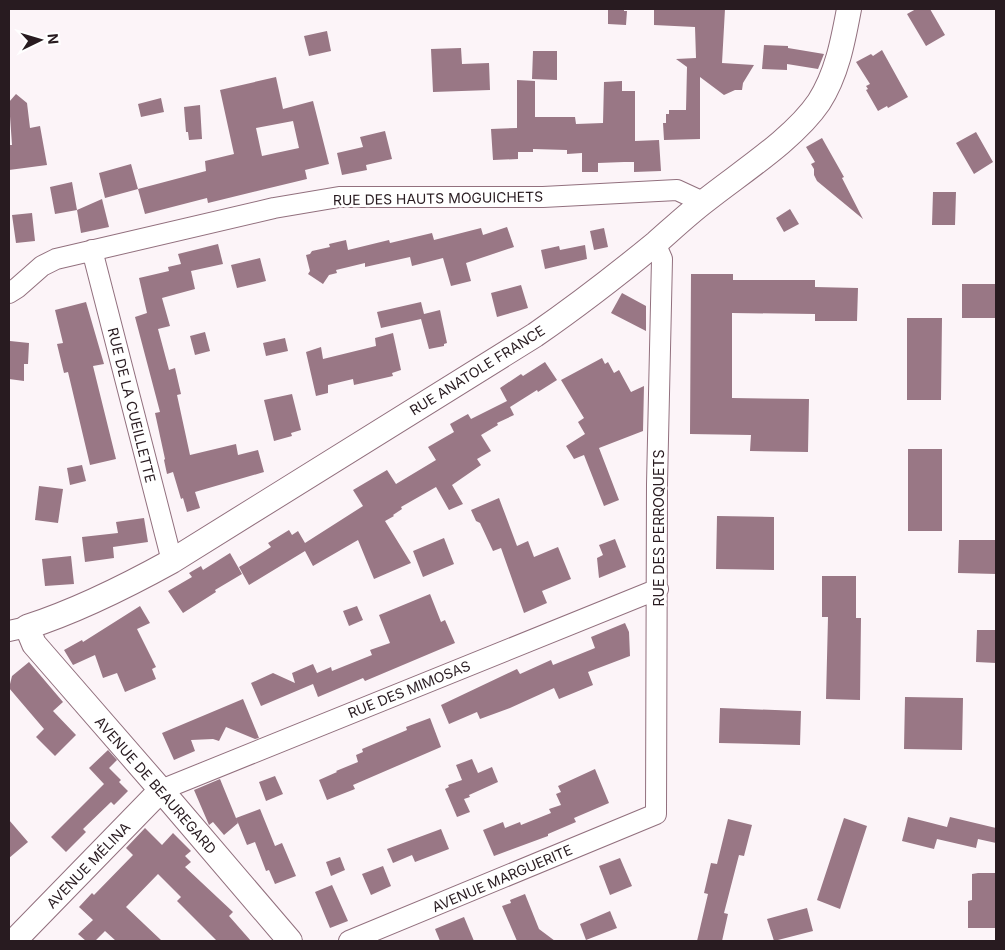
<svg xmlns="http://www.w3.org/2000/svg" width="1005" height="950" viewBox="0 0 1005 950" font-family="Inter,sans-serif">
	<style>
		.building { fill: #997785; fill-rule: evenodd }
		.lines { fill: none; stroke-linecap: round; stroke-linejoin: round }
		.minor-casing { stroke: #92707e; stroke-width: 22 }
		.tertiary-casing { stroke: #92707e; stroke-width: 26 }
		.minor { stroke: #fff; stroke-width: 20 }
		.tertiary { stroke: #fff; stroke-width: 24 }
		.labels { text-anchor: middle; dominant-baseline: central; stroke-width: 5; stroke-linejoin: round; paint-order: stroke }
		.street-label { font-size: 14px; fill: #281b20; stroke: #fff }
	</style>
	<rect width="100%" height="100%" fill="#fcf4f8"/>
	<path class="building" d="M608,9h16v2h3l-1,14 -18,-1z
		M654,9h71l-3,54 32,2 -11,18 -1,7h-7l-11,5 -24,-18v62l-36,1 -1,-17h3v-9h3v-4h17l1,-43 -11,-8 20,-1 -1,-31 -41,-2z
		M916,9h14l15,26 -19,11 -19,-32z
		M327,31l4,20 -22,5 -5,-20z
		M764,45l24,1v2l36,6 -6,15 -31,-5v6l-25,-1z
		M461,48l1,16 27,-1 1,27 -57,2 -2,-43z
		M882,50l26,47 -20,11 -1,-2 -9,5 -12,-21 2,-1 -2,-3 4,-2 -14,-22 15,-8 2,2z
		M533,51h24v29l-25,-1z
		M276,77l7,32 30,-8 16,63 -24,6 2,9 -99,24 -1,-5 -62,16 -7,-25 68,-18 -1,-10 29,-7 -14,-64zM293,121l6,27 -37,8 -6,-28z
		M517,80l18,1v36h40l1,7 27,-1 1,-41 18,-1v10h13v50l24,-1 2,31 -27,1v-10h-10l-26,1v9h-16v-19l-15,1v-4l-34,-1v3h-15v7l-25,1 -2,-31 26,-1z
		M16,94l11,9 3,25 10,-2 7,39 -38,5v-25h3l-3,-43z
		M161,98l3,14 -23,5 -3,-13z
		M200,105l2,34 -13,1 -1,-8h-2l-2,-25z
		M385,131l7,28 -26,6 1,5 -25,5 -5,-22 26,-6 -3,-10z
		M976,132l17,30 -19,12 -18,-31z
		M822,138l22,39 -2,1 21,41 -46,-38 -3,-6v-6l-3,-5 4,-2 -9,-15z
		M131,164l7,25 -33,9 -6,-25z
		M72,182l5,28 -22,4 -5,-27z
		M933,192h23l-1,33h-23z
		M102,199l7,28 -28,6 -4,-23z
		M790,209l9,15 -15,8 -8,-14z
		M32,213l3,28 -19,2 -4,-28z
		M507,227l7,20 -48,16 5,18 -20,5 -8,-28 -31,8 -2,-9 -45,10v-4l-29,7 1,3 -8,2 -6,9 -15,-10 2,-3 -4,-16 4,-1 2,-3 18,-4 -1,-3 17,-4 2,10 41,-10 1,3 42,-10 2,7 47,-12 2,7z
		M604,228l4,19 -14,3 -4,-19z
		M218,244l5,20 -32,7 4,18 -33,9 8,28 -12,3 11,41 6,-2 6,26 -4,1 13,60 46,-11 2,11 20,-5 6,22 -69,20 5,16 -13,4 -4,-14 -2,1 -8,-27 -6,2 -3,-14 1,-1 -10,-46 5,-1 -25,-95 12,-4 -8,-35 30,-7 -1,-4 13,-3 -3,-10z
		M585,245l2,14 -42,10 -4,-19 18,-4 1,4z
		M260,258l6,23 -29,7 -6,-23z
		M691,274h42v6h82v7l43,1 -1,33h-42v-7l-83,-1v85l77,1 -1,53 -58,-1 1,-16 -61,-1z
		M962,284h34v34h-34z
		M521,285l7,23 -31,9 -6,-24z
		M622,293l24,13v25l-35,-18z
		M86,302l18,62 -11,2 23,93 -26,6 -22,-93 -4,1 -7,-29 6,-1 -8,-33z
		M421,302l3,12 16,-4 7,33 -3,1v2l-15,3 -8,-30 -40,9 -4,-16z
		M907,318h35l-1,82h-34z
		M205,332l5,19 -15,4 -5,-19z
		M393,333l8,37 -9,3 1,3 -39,9 -1,-6 -25,6v8l-12,3 -10,-44 15,-5 2,12 53,-13 -1,-8z
		M285,338l3,13 -22,5 -3,-13z
		M10,341l19,2 -1,21h-4v17l-15,-2z
		M602,358l3,6 3,-2 6,11 5,-3 12,22 13,-6 -1,45 -44,17 20,52 -15,6 -20,-51 -10,4 -8,-13 19,-12 -7,-12 6,-4 -23,-38z
		M545,362l12,18 -19,12 -1,-2 -27,17 4,8 -17,8 1,2 -17,10 10,16 -14,8 4,6 -29,20 11,19 -14,6 -13,-23 -35,20 1,2 -9,6 1,1 -9,5 26,42 -37,16 -16,-39 -45,26 -8,-15 -56,34 -10,-18 32,-20 -3,-4 21,-13 3,5 6,-4 7,12 58,-37 -10,-16 34,-20 9,14 40,-24 -8,-13 26,-15 -4,-8 18,-10 3,5 36,-18 -7,-13 21,-14 2,2z
		M292,394l9,36 -10,3 1,3 -18,5 -10,-41z
		M908,449h34v82h-34z
		M82,465l4,16 -16,4 -3,-17z
		M39,486l24,3 -5,34 -23,-3z
		M499,498l18,48 11,-5 6,16 24,-10 13,32 -29,12 5,12 -23,10 -23,-65 -8,3 -13,-28 -4,-2 -5,-11z
		M717,516l57,1v53l-58,-1z
		M144,518l4,24 -35,5 1,11 -29,4 -3,-25 36,-4 -2,-11z
		M444,538l10,26 -31,13 -10,-26z
		M615,539l11,28 -27,11 -2,-20 6,-3 -4,-10z
		M959,540h37v34l-38,-1z
		M230,553l12,21 -27,16 1,2 -33,21 -15,-22 24,-14 -3,-4 12,-7 2,4z
		M71,556l3,28 -29,2 -3,-27z
		M822,576h34v42h5l-1,82 -34,-1 2,-82h-6z
		M430,594l11,28 4,-2 10,23 -90,38 -2,-3 -45,19 -5,-13 -52,22 -10,-23 22,-10 22,10 -3,-10 21,-9 4,9 14,-6 1,4 40,-16 -2,-5 20,-7 -11,-28z
		M140,606l10,17 -13,6 19,38 -4,2 4,10 -31,13 -8,-19 -14,5 -8,-23 -22,10 -9,-15 18,-10 1,2z
		M357,606l6,14 -14,6 -6,-15z
		M625,623l4,9 1,24 -42,16 5,13 -34,14 -5,-11 -44,20 -30,11 -3,-7 -28,12 -8,-19 76,-36 3,5 31,-14 2,5 42,-17 -4,-11z
		M977,630h19v33l-20,-1z
		M29,662l34,40 -10,9 23,24 -21,21 -19,-19 8,-8 -35,-41 3,-12z
		M905,697l58,1 -1,52 -58,-1z
		M243,699l16,39 -4,1 -29,-12 -7,14 -6,-2 -22,1 4,11 -21,9 -12,-27z
		M720,708l81,3 -1,34 -81,-2z
		M430,718l11,29 -88,38 2,4 -28,11 -8,-20 18,-8 -1,-1 22,-9 -2,-7 7,-3 -1,-3 45,-19 -1,-3z
		M108,750l9,10 -8,8 12,12 -2,2 9,9 -14,14 -3,-3 -28,27 3,3 -20,20 -15,-15 53,-53 -15,-16z
		M472,759l6,14 14,-6 6,15 -29,13 1,2 -6,2 6,13 -13,5 -12,-28 4,-2 -1,-2 14,-5 -6,-15z
		M595,769l14,34 -35,15 2,4 -28,12v2l-54,20 -11,-26 20,-8 2,6 15,-6 1,3 30,-12 -2,-4 12,-4 -5,-11 5,-2 -3,-6z
		M275,776l8,18 -17,7 -7,-19z
		M220,779l18,44 -14,12 -11,-13 -4,3 -15,-35z
		M260,809l15,37 7,-3 14,33 -21,8 -6,-14 -3,1 -11,-29 -8,3 -11,-27z
		M908,817l39,10 3,-10 46,11v15l-18,-4 -2,9 -39,-9 -3,10 -32,-8z
		M844,818l23,8 -27,83 -23,-9z
		M728,819l24,6 -8,31 -5,-1 -15,58 4,1 -6,27h-25l11,-47 -4,-1 7,-30 6,1z
		M9,820l19,22 -19,16z
		M145,828l17,17 11,-12 18,18 -6,5 6,6 -6,5 48,45 -4,4 22,25h-34l-40,-40 4,-4 -23,-23 -32,33 36,34h-46l-11,-10 -10,10h-9l-8,-7 15,-14 -14,-13 13,-14 2,2 39,-40 -7,-7z
		M441,829l8,20 -34,13 -3,-7 -19,8 -6,-14z
		M340,857l5,13 -14,6 -5,-14z
		M620,858l12,28 -22,9 -11,-29z
		M383,866l8,20 -20,9 -9,-21z
		M978,873h18v55h-28v-27l4,-1v-26z
		M332,885l16,36 -18,7 -15,-36z
		M525,894l14,35 16,12h-38l-15,-35 9,-3 -1,-3z
		M807,908l6,23 -39,10 -7,-22z
		M610,911l7,17 -31,12 -6,-16z
		M464,917l10,24h-34l-5,-12z"/>
	<g class="lines">
		<g class="minor-casing">
			<path id="minor" d="M92,250l80,311
				M9,293l8,-5 25,-22 14,-7 218,-51 65,-11h204l134,-7 26,12
				M9,631l18,-4
				M161,790l497,-201
				M349,941l307,-127 1,-330 5,-225 -7,-16"/>
		</g>
		<g class="tertiary-casing">
			<path id="tertiary" d="M14,941l147,-151
				M290,941l-129,-151 -127,-146 -7,-17c50,-16 98,-40 145,-66l363,-226c42,-29 82,-60 121,-92 16,-14 32,-29 49,-42 35,-28 89,-62 114,-99 18,-28 24,-61 30,-93"/>
		</g>
		<use href="#minor" class="minor"/>
		<use href="#tertiary" class="tertiary"/>
	</g>
	<g class="labels">
		<g class="street-label">
			<text transform="translate(438 198) rotate(-1)">RUE DES HAUTS MOGUICHETS</text>
			<text transform="translate(477 370) rotate(-32)">RUE ANATOLE FRANCE</text>
			<text transform="translate(132 405) rotate(76)">RUE DE LA CUEILLETTE</text>
			<text transform="translate(658 528) rotate(-90)">RUE DES PERROQUETS</text>
			<text transform="translate(409 689) rotate(-22)">RUE DES MIMOSAS</text>
			<text transform="translate(156 785) rotate(49)">AVENUE DE BEAUREGARD</text>
			<text transform="translate(88 865) rotate(-46)">AVENUE MÉLINA</text>
			<text transform="translate(502 878) rotate(-23)">AVENUE MARGUERITE</text>
		</g>
	</g>
	<rect width="1005" height="950" fill="none" stroke="#281b20" stroke-width="20"/>
	<g transform="translate(40 40) rotate(85)" stroke="#ffffff" stroke-width="4" paint-order="stroke">
	<path d="M0-4L9 19L0 12L-9 19Z" fill="#281b20"/>
	<text y="-8" font-size="14" font-weight="bold" text-anchor="middle" fill="#281b20">N</text>
	</g>
</svg>
